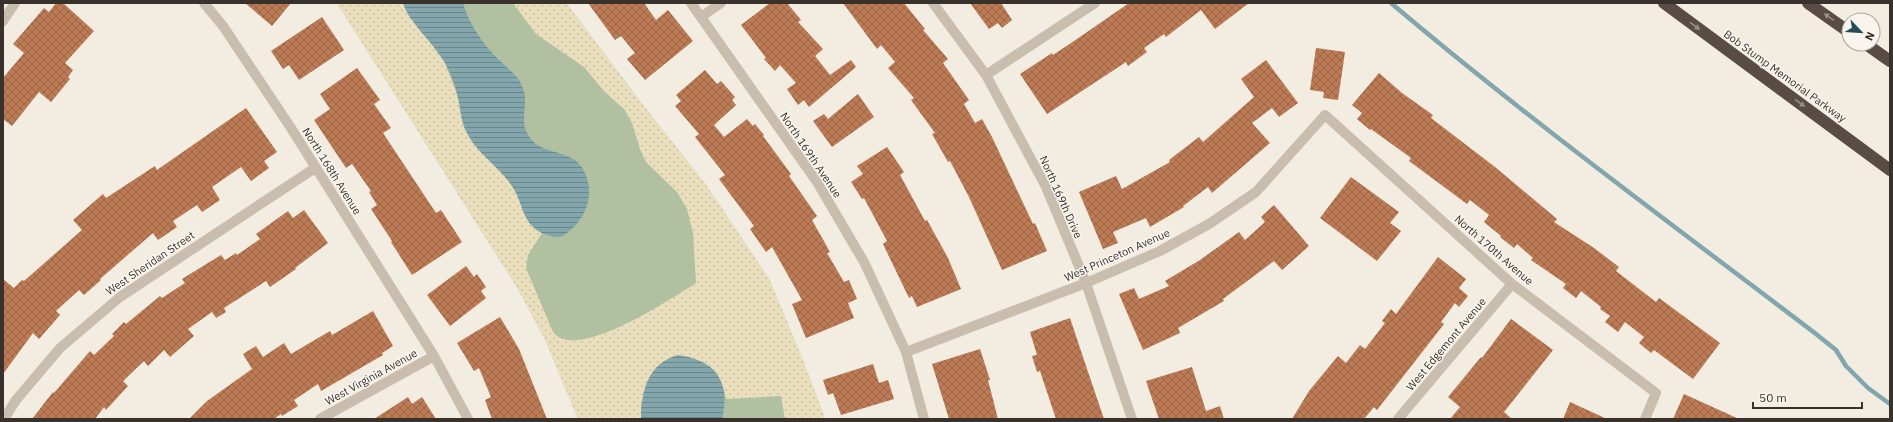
<svg xmlns="http://www.w3.org/2000/svg" width="1893" height="422" viewBox="0 0 1893 422" font-family="'IBM Plex Sans',sans-serif">
	<style>
		.grass { fill: #b2c0a2 }
		.sand { fill: url(#sand-dots) }
		.water { fill: url(#water-rules) }
		.lines { fill: none; stroke-linecap: round; stroke-linejoin: round }
		.stream { stroke: #83a6ac; stroke-width: 4.5 }
		.building { fill: url(#building-cross-hatch) }
		.street { stroke: #c9bdae; stroke-width: 10 }
		.highway { stroke: #584c44; stroke-width: 12 }
		.oneway { fill: #989088 }
		.labels { text-anchor: middle; dominant-baseline: central; stroke-width: 3; stroke-linejoin: round; paint-order: stroke }
		.street-label { font-size: 11px; fill: #38312c; stroke: #f9f5ee }
	</style>
	<defs>
		<pattern id="sand-dots" width="8" height="8" patternUnits="userSpaceOnUse"><rect width="8" height="8" fill="#e9dfbc"/><path d="M2 2h.1M6 6h.1" fill="none" stroke="#c9c0a2" stroke-width="1.8" stroke-linecap="round"/></pattern>
		<pattern id="water-rules" width="6" height="5" patternUnits="userSpaceOnUse"><rect width="6" height="5" fill="#83a6ac"/><path d="M0 2.5h6" fill="none" stroke="#6c888c"/></pattern>
		<pattern id="building-cross-hatch" width="8" height="8" patternUnits="userSpaceOnUse"><rect width="8" height="8" fill="#bc7a55"/><path d="M0 0l8 8M0 8l8-8" fill="none" stroke="#9a6547"/></pattern>
	</defs>
	<rect width="100%" height="100%" fill="#f2ece1"/>
	<path class="grass" d="M337,3h229l73,97 67,85 63,94 33,79 23,61h-247l-32,-78 -29,-54z"/>
	<path class="sand" d="M337,3h66l7,14 17,20 18,26 33,86 27,27 11,16 13,31 13,10 -14,22 -2,13 27,64c23,31 119,-34 143,-49l-3,-50 -6,-24 -10,-17 -31,-30 -6,-13 -8,-26 -7,-13 -21,-19 -20,-24 -48,-33 -23,-31h53l73,97 67,85 63,94 33,79 23,61h-40l-4,-23 -55,3 -2,-10 -83,14v16h-63l-32,-78 -29,-54z"/>
	<path class="water" d="M403,3h60c6,21 20,41 35,56 9,9 20,16 24,27 9,19 -6,35 9,53 10,13 27,11 40,19 7,3 11,9 14,15 11,25 -1,49 -22,63 -10,3 -23,-2 -31,-10 -9,-9 -11,-24 -17,-35 -12,-22 -35,-34 -47,-56 -8,-13 -7,-27 -11,-41 -2,-11 -7,-21 -12,-31 -11,-20 -36,-40 -42,-60z
		M678,355c38,5 53,27 44,64h-81c0,-28 7,-56 37,-64z"/>
	<g class="lines">
		<path class="stream" d="M1391,3c137,116 282,222 425,331l20,16 10,16 22,22 22,16"/>
	</g>
	<path class="building" d="M56,3h7l31,28 -29,32 8,7 -5,7 2,2 -19,23 -12,-10 -27,34 -9,-7v-41l21,-25 -11,-9 31,-36 5,4z
		M245,3h46l-19,23z
		M588,3h56l12,17 12,-10 25,31 -48,39 -18,-21 8,-6 -14,-17 -6,4z
		M770,3h17l14,17 -3,2 25,27 -8,7 15,19 21,-15 5,7 -47,40 -5,-7 -6,5 -11,-16 9,-6 -16,-18 -5,6 -11,-12 2,-1 -25,-33z
		M843,3h61l21,26 -2,1 25,29 -5,4 26,37 -5,4 11,19 7,-4 10,18 41,87 2,-1 12,28 -45,19 -33,-73 -19,-36 -2,1 -16,-28 3,-1 -24,-33 3,-2 -26,-30 7,-6 -14,-17 -4,4z
		M970,3h31l11,17 -10,8 -4,-5 -9,6z
		M1129,3h120l-34,26 -14,-19 -35,27 -2,-3 -20,14 3,4 -19,14 -2,-4 -79,52 -27,-40 32,-21 1,2 21,-14z
		M322,17l22,33 -45,30 -10,-15 -6,4 -12,-18z
		M1316,48l29,4 -7,48 -15,-2 1,-6 -14,-2z
		M1266,60l32,43 -19,14 -7,-9 -20,15 18,20 -58,50 -4,-6 -25,19 1,1 -34,20 -4,-9 -33,14 5,11 -15,6 -24,-57 37,-16 6,13 48,-27 -1,-2 30,-23 4,5 51,-45 -13,-18z
		M357,68l23,32 -6,4 17,24 -8,5 53,80 5,-3 21,32 -50,33 -21,-33 1,-1 -21,-32 6,-4 -8,-13 2,-1 -19,-27 -6,4 -32,-48 16,-11 -10,-15z
		M705,70l12,14 4,-3 14,16 -3,3 4,5 -22,20 10,12 23,-18 6,7 2,-2 9,11 -1,1 28,38 -2,2 28,40 -5,4 18,32 -3,1 17,29 5,-2 8,19 -9,4 6,15 -48,20 -14,-34 10,-4 -30,-53 -6,5 -16,-23 4,-3 -35,-47 6,-4 -30,-38 4,-3 -24,-28 6,-5 -5,-6z
		M1379,73l23,20 31,22 -2,3 64,49 62,52 -3,3 40,26 25,19 -3,4 40,31 3,-4 61,45 -27,36 -39,-29 -3,3 -12,-10 5,-6 -19,-15 -7,10 -13,-10 5,-6 -10,-7 1,-2 -20,-16 -5,7 -13,-10 3,-4 -35,-24 2,-2 -16,-14 -3,4 -14,-11 1,-1 -17,-14 5,-7 -19,-15 -3,4 -58,-43 2,-3 -40,-29 -1,1 -13,-11 5,-6 -10,-8z
		M858,94l16,23 -42,30 -19,-26 11,-7 4,5z
		M246,108l31,44 -13,9 5,7 -18,13 -10,-14 -29,20 8,13 -18,12 -5,-7 -24,16 4,6 -19,13 -5,-7 -53,46 1,1 -17,15 -5,-5 -23,21 4,4 -21,24 -6,-6 -30,41v-95l11,9 8,-8 2,1 58,-51 -9,-10 30,-26 3,4 49,-32 2,4z
		M887,147l17,25 -4,3 25,46 2,-1 21,38 13,31 -44,18 -5,-11 -3,2 -26,-54 4,-3 -23,-43 -2,1 -11,-17 12,-8 -6,-8z
		M1351,177l48,35 -9,11 11,8 -24,30 -57,-43z
		M1274,205l35,41 -27,24 -8,-9 -51,38 1,2 -46,27 2,5 -37,17 -24,-56 15,-6 5,11 30,-13 -4,-5 35,-21 39,-28 6,8 20,-18 -4,-5z
		M304,210l24,33 -33,25 1,1 -26,18 -4,-6 -42,27 2,4 -10,6 -4,-6 -24,17 6,7 -24,21 -6,-7 -16,16 -4,-5 -21,20 5,5 -22,24 -2,-3 -9,12h-63l21,-27 1,1 36,-42 4,4 20,-19 -2,-2 12,-12 2,2 34,-28 2,2 23,-15 -3,-4 39,-24 4,5 11,-7 1,2 23,-16 -4,-5 32,-23 5,7z
		M1438,257l28,22 -7,9 9,8 -9,11 -4,-4 -14,19 3,2 -67,86 -3,-3 -10,12h-72l17,-28 29,-35 8,7 14,-18 5,4 20,-26 -3,-2 9,-12 5,5z
		M466,266l8,11 3,-3 9,13 -5,4 5,7 -36,28 -23,-31z
		M373,311l20,35 -11,7 1,2 -62,36 -3,-7 -24,16 4,6 -16,10 -1,-2 -7,5h-85l18,-18 45,-32 -9,-15 13,-8 7,11 21,-14 7,11 39,-23 2,4z
		M500,317l19,32 28,70h-55l-7,-19 6,-3 -12,-29 -5,3 -17,-28z
		M1070,318l15,45 19,56h-48l-16,-48 -3,1 -5,-16 5,-1 -7,-23z
		M1511,319l42,31 -49,62 8,7h-62l10,-12 -12,-10 33,-40 1,1z
		M980,349l10,31h-2l10,39h-49l-17,-55z
		M873,364l6,19 9,-3 6,19 -53,16 -8,-22 -5,2 -5,-15z
		M1192,367l14,44 14,-5 4,13h-65l-13,-38z
		M1684,394l55,25h-66z
		M408,397l4,7 10,-7 14,22h-62z
		M1570,402l37,17h-44z"/>
	<g class="lines">
		<path class="street" d="M204,3l19,23 68,102 143,228 34,63
			M691,3l126,179 47,80 42,90 18,67
			M933,3l53,72 60,112 40,96 46,136
			M701,17l20,-14
			M3,21l12,-18
			M986,75l109,-72
			M906,352l180,-69 74,-32 49,-27 47,-32 69,-77 187,169 144,109 -11,26
			M4,419l12,-19 44,-52 60,-51 195,-129
			M320,419l114,-63
			M1398,419l114,-135"/>
		<path class="highway" d="M1664,3l226,167
			M1808,3l41,29
			M1866,44l24,17"/>
	</g>
	<defs><path id="oneway-solid" d="M-6-.8H1V-3.2L6.5 0L1 3.2V.8H-6Z"/></defs>
	<g class="oneway">
		<use href="#oneway-solid" transform="translate(1829 17) rotate(-145)"/>
		<use href="#oneway-solid" transform="translate(1695 26) rotate(36)"/>
		<use href="#oneway-solid" transform="translate(1800 103) rotate(36)"/>
	</g>
	<g class="labels">
		<g class="street-label">
			<text transform="translate(1785 76) rotate(36)">Bob Stump Memorial Parkway</text>
			<text transform="translate(811 155) rotate(56)">North 169th Avenue</text>
			<text transform="translate(332 171) rotate(58)">North 168th Avenue</text>
			<text transform="translate(1061 197) rotate(66)">North 169th Drive</text>
			<text transform="translate(1494 250) rotate(41)">North 170th Avenue</text>
			<text transform="translate(1117 255) rotate(-24)">West Princeton Avenue</text>
			<text transform="translate(150 263) rotate(-34)">West Sheridan Street</text>
			<text transform="translate(1446 344) rotate(-50)">West Edgemont Avenue</text>
			<text transform="translate(371 377) rotate(-29)">West Virginia Avenue</text>
		</g>
	</g>
	<rect width="1893" height="422" fill="none" stroke="#38312c" stroke-width="8"/>
	<g transform="translate(1861 32) rotate(115)"><circle r="19" fill="#f9f5ee" stroke="#aca7a0"/>
	<path d="M0-3L7 15L0 10L-7 15Z" fill="#244e57"/>
	<text y="-6" font-size="11" font-weight="bold" text-anchor="middle" fill="#38312c">N</text>
	</g>
	<path d="M1753 402v6h109v-6" fill="none" stroke="#38312c" stroke-width="2"/>
	<text x="1759" y="402" font-size="12" fill="#38312c" stroke="#f9f5ee" stroke-width="3" paint-order="stroke">50 m</text>
</svg>
